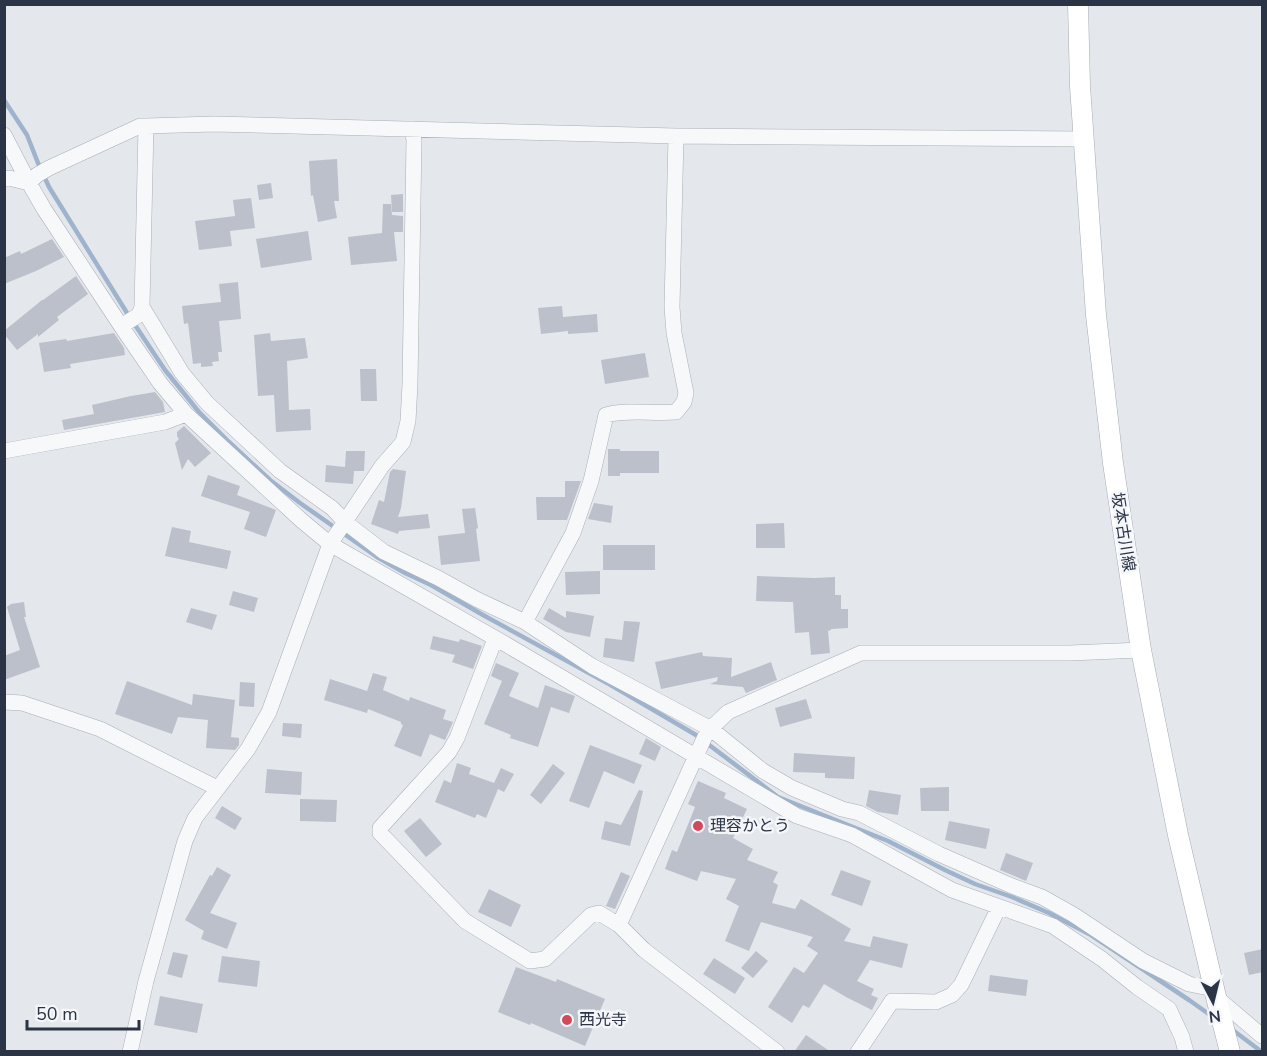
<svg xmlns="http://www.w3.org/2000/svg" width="1267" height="1056" viewBox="0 0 1267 1056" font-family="'Nunito Sans','Noto Sans JP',sans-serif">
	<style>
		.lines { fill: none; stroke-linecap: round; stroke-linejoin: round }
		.stream { stroke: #9fb4cc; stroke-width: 4.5 }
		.building { fill: #bbc0ca }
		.minor-casing { stroke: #a9aeb7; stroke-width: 16 }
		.major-casing { stroke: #a3abb8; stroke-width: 21 }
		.minor { stroke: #f7f8fa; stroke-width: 15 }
		.major { stroke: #fff; stroke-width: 20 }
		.poi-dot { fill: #d1495b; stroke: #f4f6f9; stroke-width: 2 }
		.labels { text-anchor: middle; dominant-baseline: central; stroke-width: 5; stroke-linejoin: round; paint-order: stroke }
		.street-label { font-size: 16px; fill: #2b3445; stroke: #f4f6f9 }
		.poi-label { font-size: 16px; fill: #2b3445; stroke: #f4f6f9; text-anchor: start }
	</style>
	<rect width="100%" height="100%" fill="#e4e7ec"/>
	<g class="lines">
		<path class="stream" d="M4,100l23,35 11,28 11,24 78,126 38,57 34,42 30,30 41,38 30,23 77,54 28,16 26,12 52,30 126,69 87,51 82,62 110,44 57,29 30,14 37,13 37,16 42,22 98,65 27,19
			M1230,1028l32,24"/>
	</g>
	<path class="building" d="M337,159l2,42h-5l3,17 -19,4 -5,-27 -2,1 -2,-35z
		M271,183l2,15 -14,2 -2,-15z
		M403,194v18h-11l-1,-17z
		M251,198l4,30 -25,3 2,15 -33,4 -4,-29 40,-5 -2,-16z
		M383,204h8l1,11 11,1v16h-9l3,29 -46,4 -3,-28 34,-4z
		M308,231l4,29 -51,8 -5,-29z
		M52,239l12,18 -28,14 -32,13v-26l16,-7 1,3z
		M76,276l12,18 -31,23 2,3 -21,17v-3l-21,16 -13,-16v-3l38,-31h1z
		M238,282l3,37 -22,2 3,31h-4l1,9 -7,1 1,4 -12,1v-4l-8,1 -5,-41 -4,1 -2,-18 39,-4 -2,-18z
		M562,306l1,11 34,-3 1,18 -30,2v-3l-27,3 -3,-26z
		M114,333l10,15 1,7 -55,9 1,4 -27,4 -5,-29 27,-4 1,2z
		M270,333l1,8 34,-3 3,20 -21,3 2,49 21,-1 1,21 -35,2 -2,-37 -16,1 -4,-61z
		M645,353l4,24 -44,7 -4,-24z
		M360,369h16l1,32h-16z
		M155,392l8,10 2,10 -101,18 -2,-10 32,-6 -2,-9 39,-9z
		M184,426l27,27 -16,14 -7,-8 -6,11 -7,-27 4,-4 -2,-3v-4z
		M608,449h12v2h39v22h-39v3h-12z
		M346,451h19l-1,20h-10l-1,13 -28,-2 1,-17 19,2z
		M393,469l13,2 -5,37 -3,9 30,-3 2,14 -31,3 -1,3 -27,-10 8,-24 5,2 6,-30z
		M208,475l32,11 -3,9 39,15 -10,27 -22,-8 6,-17 -49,-16z
		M565,481h16l-14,39h-30l-1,-23h29z
		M594,503l19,3 -2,17 -23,-4z
		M475,508l3,20 -2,1 4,32 -39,4 -3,-29 27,-3 -3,-24z
		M784,523l1,25h-29v-24z
		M172,527l19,4 -2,11 42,9 -4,18 -62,-13z
		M603,545h52v25h-52z
		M600,571v23l-34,1 -1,-23z
		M757,576l57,2 21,-1v18h6v14h7v19l-17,1v1l-3,1 2,22 -19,2 -2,-23 -14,1 -2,-31 -37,-1z
		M233,591l25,7 -4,14 -25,-7z
		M24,602l2,15h-2l16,50 -36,13v-24l16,-6 -13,-43 4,-3z
		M191,608l26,7 -5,15 -26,-8z
		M549,608l17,10v-7l28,5 -4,21 -24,-5 -23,-13z
		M624,621l16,1 -6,40 -31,-5 2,-19 17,2z
		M433,636l26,6 1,-3 22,7 -9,23 -21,-7 3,-7 -25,-6z
		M702,652l1,4 29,2 -1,19 40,-15 6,18 -31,13 -3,-6 -33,-3 7,-3 1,-4 -57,12 -6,-27z
		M496,663l23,10 -10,23 29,12 7,-23 30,11 -6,17 -18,-6 -13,40 -28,-9 1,-3 -27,-11 18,-43 -11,-5z
		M373,673l14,4 -4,13 26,11 1,-4 36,13 -3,9 10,3 -8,18 -15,-6 -9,23 -27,-11 9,-21 -2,-1v-2l-33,-13 -1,4 -43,-13 6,-21 37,12z
		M127,681l65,24 1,-11 42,6 -4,37 8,1v7l-4,5 -29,-2 2,-28 -30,-3 -6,17 -57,-20z
		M240,682l15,1 -1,24 -15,-1z
		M806,699l6,19 -32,9 -5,-19z
		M283,723l19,1 -1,14 -19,-2z
		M646,738l15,9 -6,14 -16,-7z
		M590,745l52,20 -8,19 -30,-13 -15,37 -20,-7z
		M794,753l61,4 -1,22 -29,-1v-5l-32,-1z
		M457,763l14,5 -2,6 25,9 7,-15 13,6 -10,18 -6,-3 -12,29 -9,-4 -2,4 -40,-16 9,-22 7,3z
		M553,764l12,9 -24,31 -11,-9z
		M267,769l35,3 -1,23 -36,-2z
		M698,781l28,12 -2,5 23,11 -14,29 20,11 -6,11 31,12 -5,10 5,3 -6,18 23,6 6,-10 50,30 -7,12 26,6 3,-11 35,8 -6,24 -32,-8 -13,21 17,8 -3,6 7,3 -6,12 -26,-13 -22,-13 -15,24 -6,-3 -11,18 -24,-16 26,-40 10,6 14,-20 -11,-7 6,-9 -52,-15 -12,29 -24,-10 14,-35 -13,-7 10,-20 -35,-8 -4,10 -32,-12 7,-19 5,2 18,-45 -7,-3z
		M949,787v24h-28l-1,-23z
		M639,790l4,1 -13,55 -29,-7 4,-18 16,4z
		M869,790l32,5 -3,20 -20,-3 -12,-6z
		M300,799l37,1 -1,22 -36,-1z
		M222,806l20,12 -7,12 -20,-12z
		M420,818l22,26 -16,13 -22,-26z
		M949,821l41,8 -4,20 -41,-9z
		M1006,853l27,10 -7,18 -26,-11z
		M217,867l14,8 -21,38 27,10 -10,26 -26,-10 3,-8 -19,-11 25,-45 2,1z
		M841,870l30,11 -9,25 -31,-11z
		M621,872l9,4 -15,33 -9,-3z
		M489,889l32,16 -10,22 -33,-15z
		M1263,949v23l-14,3 -5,-22z
		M756,951l12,10 -15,17 -12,-10z
		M173,952l15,3 -6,23 -15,-4z
		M222,956l38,5 -3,26 -39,-5z
		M714,958l31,20 -10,16 -32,-20z
		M516,967l40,15 1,-3 48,20 -20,47 -54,-23 -1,2 -32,-13z
		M990,975l38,5 -2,16 -38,-5z
		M160,996l43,8 -6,29 -43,-8z
		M806,1035l25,17h-37z"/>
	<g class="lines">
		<g class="minor-casing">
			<path id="minor" d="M4,135l25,48 8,-8 12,-7 91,-42h6l68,-2 462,12 407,3
				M4,179l5,-1 20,5 15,26 77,117 39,57 26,31 115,106 29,24 177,101 290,171 55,19 100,55 101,36 49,33 35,28 32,22 13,28 4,15
				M142,307l40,66 25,30 73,68 52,37 13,14 39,30 54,26 38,21 49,23 67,44 119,63 52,42 29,17 50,21 17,4 80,41 73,32 30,11 32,18 69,46 46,23 25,5
				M121,326l18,-11 3,-8 4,-181
				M4,451l161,-29 21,-8
				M525,622l48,-89 18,-52 15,-66c22,-6 47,-1 70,-3l8,-10 2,-9 -12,-60 -2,-26 4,-171
				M495,639l-38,99 -8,14 -69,76v5l85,88 65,40 15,-2 46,-44 8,-2 20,12
				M4,702l18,1 78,26 117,59
				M1216,997l46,39
				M130,1052l16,-71 39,-140 10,-23 53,-69 21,-37 61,-168 52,-78 21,-24 5,-21 2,-37 4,-244 -2,-11
				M777,1052l-133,-102 -25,-25 88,-193 21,-20 133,-59h209l71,-3
				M858,1052l34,-51 44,1 16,-7 9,-10 6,-12 32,-66"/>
		</g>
		<g class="major-casing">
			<path id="major" d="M1078,4l2,82 16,229 17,148 28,187 37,185 39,166 13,51"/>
		</g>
		<use href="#minor" class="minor"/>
		<use href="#major" class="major"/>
	</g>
	<g class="poi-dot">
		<circle cx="698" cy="826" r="6"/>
		<circle cx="567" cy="1020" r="6"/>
	</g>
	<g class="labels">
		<g class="street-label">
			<text transform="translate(1123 532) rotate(81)">坂本古川線</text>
		</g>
		<g class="poi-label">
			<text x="710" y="826">理容かとう</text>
			<text x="579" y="1020">西光寺</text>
		</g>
	</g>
	<rect width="1267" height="1056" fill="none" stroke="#2b3445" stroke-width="12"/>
	<g transform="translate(1213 1002) rotate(173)" stroke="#f4f6f9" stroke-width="4.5" paint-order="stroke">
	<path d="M0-4.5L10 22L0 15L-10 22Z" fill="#2b3445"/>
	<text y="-9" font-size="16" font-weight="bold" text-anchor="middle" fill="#2b3445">N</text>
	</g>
	<path d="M27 1020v9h112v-9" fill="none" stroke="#2b3445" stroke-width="3"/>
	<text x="36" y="1020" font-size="18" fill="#2b3445" stroke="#f4f6f9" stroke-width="4.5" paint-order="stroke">50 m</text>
</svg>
